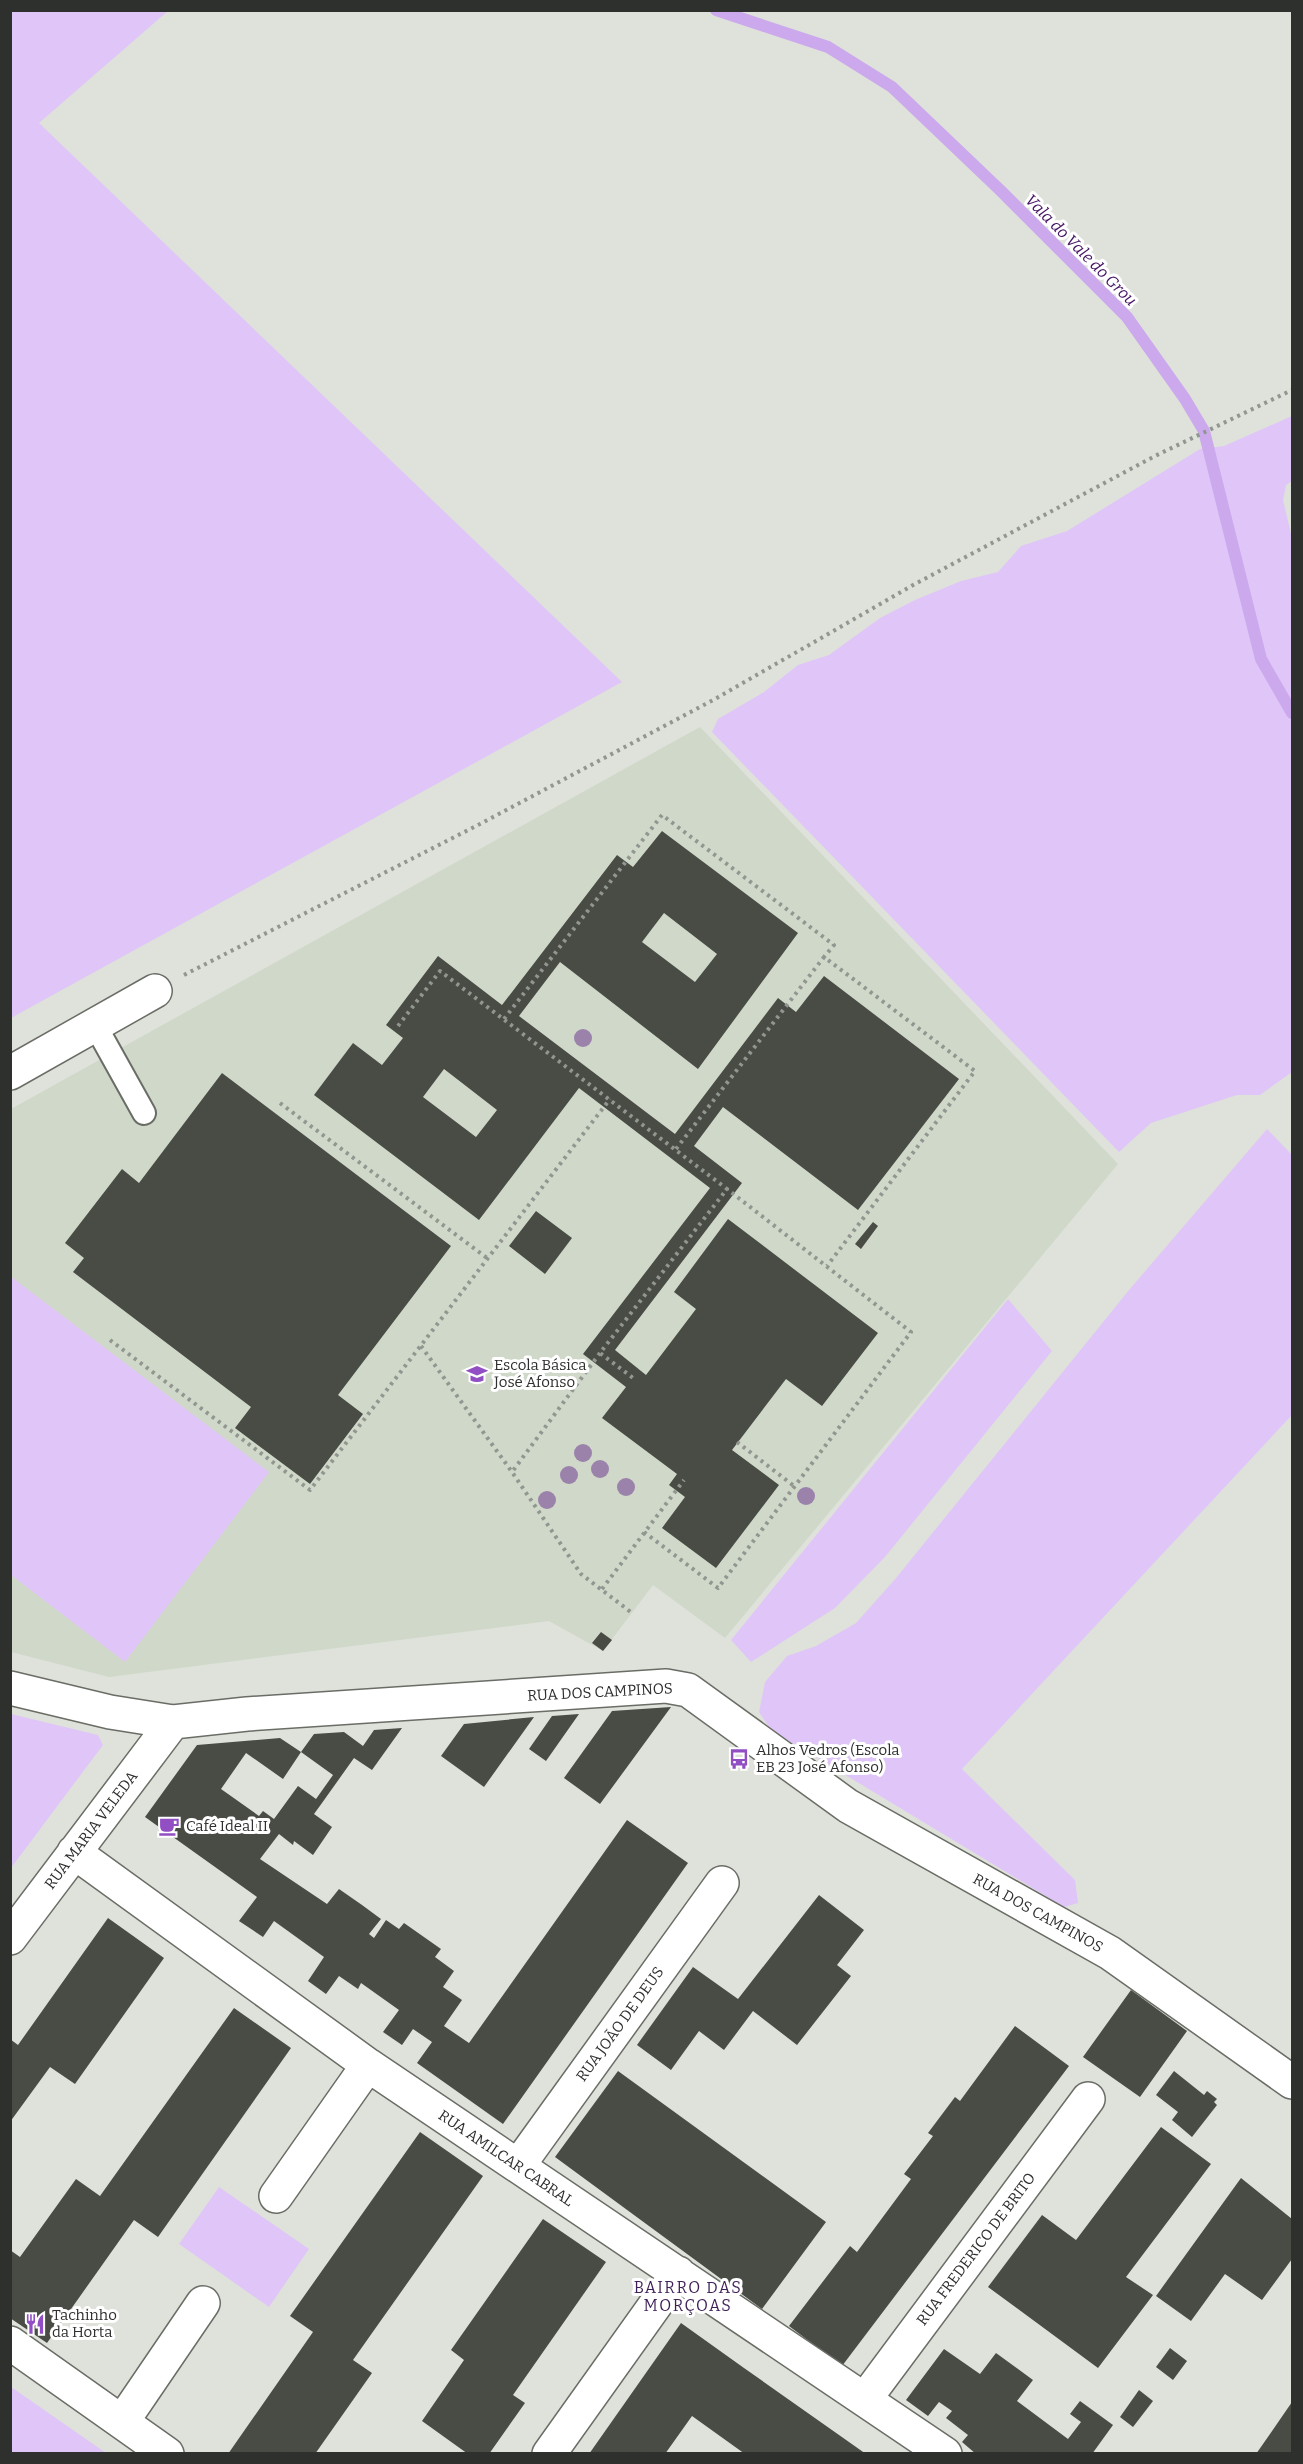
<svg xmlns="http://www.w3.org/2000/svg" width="1303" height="2464" viewBox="0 0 1303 2464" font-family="Bitter,serif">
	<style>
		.built { fill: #d0d8c9 }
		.green { fill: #e0c6f8 }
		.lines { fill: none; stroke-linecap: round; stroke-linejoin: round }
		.stream { stroke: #cca8ed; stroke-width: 12 }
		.building { fill: #494c45; fill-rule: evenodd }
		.lane-casing { stroke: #6a6d66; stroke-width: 26 }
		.street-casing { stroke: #6a6d66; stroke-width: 36 }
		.path { stroke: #929690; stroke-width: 4; stroke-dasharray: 3 4.5; stroke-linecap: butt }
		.lane { stroke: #fff; stroke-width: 22 }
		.street { stroke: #fff; stroke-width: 33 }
		.tree { fill: #9a82ab }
		.labels { text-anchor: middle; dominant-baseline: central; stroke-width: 6; stroke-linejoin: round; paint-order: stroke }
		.poi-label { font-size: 15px; fill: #2e302d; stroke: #fff; text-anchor: start }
		.street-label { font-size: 15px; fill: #2e302d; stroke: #fff }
		.water-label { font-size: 16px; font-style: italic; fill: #441363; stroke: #fff }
		.neighbourhood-label { font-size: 16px; letter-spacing: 1.5px; fill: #3f1f57; stroke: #fff }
	</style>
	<rect width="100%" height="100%" fill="#dee2da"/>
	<path class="built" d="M700,727l418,437 -393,474 -72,-53 -50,66 -54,-30 -440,56 -98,-25v-543z"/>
	<path class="green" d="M11,10l157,1 -129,112 583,559 -611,336z
		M1292,416v65l-6,4 -3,15 9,38v534l-32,23h-23l-86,28 -32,29 -407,-420 6,-13 46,-27 34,-27 31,-10 51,-37 35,-18 46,-19 37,-9 23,-26 46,-15 133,-82 24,-3z
		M1267,1129l25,26v260l-330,354 113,111 3,23 -14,4 -293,-177 -12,-18 6,-30 22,-26 29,-10 40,-23 40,-45 233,-288z
		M10,1276l259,196 -144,190 -114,-87z
		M1008,1299l44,52 -167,206 -50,51 -84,54 -20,-22z
		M11,1714l87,21 5,10 -92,123z
		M219,2187l90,62 -40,58 -90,-63z
		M11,2387l6,4 89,62h-95z"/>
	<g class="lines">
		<path class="stream" d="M716,10l112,37 64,40 109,104 126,126 58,82 19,32 57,228 31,54"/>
	</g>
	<path class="building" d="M662,831l136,102 -100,136 -138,-107 -41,54 156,118 103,-136 18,14 28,-36 135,103 -101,131 -135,-103 -29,39 48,37 -127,167 31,25 50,-66 -22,-17 54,-73 150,114 -56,73 -36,-27 -54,71 47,35 -63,83 -54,-40 23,-31 -16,-12 8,-11 -75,-56 24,-31 -43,-33 127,-166 -131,-100 -100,132 -165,-125 39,-52 29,22 21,-27 -17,-13 52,-69 64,49 115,-150 16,12zM664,913l53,41 -22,28 -53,-40zM444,1069l53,41 -21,27 -53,-40z
		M222,1073l229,173 -113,149 25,19 -53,70 -75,-56 16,-21 -178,-135 11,-14 -19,-15 57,-74 17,14z
		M536,1211l36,27 -27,36 -36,-28z
		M873,1222l5,4 -17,23 -6,-5z
		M601,1632l11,8 -9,11 -11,-8z
		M671,1707l-71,97 -36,-26 48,-67z
		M579,1714l-33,47 -17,-12 23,-33z
		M534,1717l-50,70 -43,-31 23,-32z
		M402,1728l-30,42 -18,-12 -32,45 -8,11 18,13 -19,28 -19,-14 -1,4 -14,-11 -19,25 67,45 12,-15 23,16 19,14 -12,15 5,4 12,-18 13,9 5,-6 37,26 -6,8 19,14 -11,16 19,13 -18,26 25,17 158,-223 61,43 -185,261 -86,-61 15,-21 -19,-13 -11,16 -19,-13 16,-22 -38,-27 -3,6 -19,-13 -13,18 -18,-13 16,-24 -50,-36 -11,16 -24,-16 18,-24 -112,-80 52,-72 83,-7 21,14 -18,27 -37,-26 -25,36 38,27 4,-5 11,8 24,-33 18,13 17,-24 -32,-23 13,-18 30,-2 19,14 11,-16z
		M819,1895l45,35 -27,35 14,11 -54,69 -44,-34 -29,39 -25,-19 -28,39 -34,-25 56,-78 45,32z
		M108,1918l56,40 -89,126 -25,-17 -40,55v-83l8,6z
		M1131,1990l56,41 -47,66 -57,-40z
		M234,2008l57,40 -133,189 -24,-17 -87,123 -37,-25v-68l10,7 56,-78 24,17z
		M1015,2026l54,40 -227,300 -53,-40 61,-80 7,6 54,-73 -7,-5 29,-38 -5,-3 27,-36 5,4z
		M618,2071l208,151 -64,87 -207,-152z
		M1174,2071l30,24 3,-4 10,8 -3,3 3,3 -25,32 -20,-17 6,-8 -22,-17z
		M1161,2127l50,37 -85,113 27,18 -55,73 -110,-81 54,-72 34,25z
		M420,2132l63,44 -130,184 19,13 -57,81h-87l85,-122 -23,-16z
		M1241,2178l51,41v40l-30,41 -37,-26 -34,47 -35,-25z
		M543,2219l63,43 -93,133 12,8 -36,51h-21l-46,-33 42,-61 -13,-10z
		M681,2323l63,45 122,86h-121l-53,-38 -27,38h-76z
		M1170,2348l17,13 -14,19 -17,-13z
		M944,2349l36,25 16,-21 37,27 -16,21 51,38 13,-17 -11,-8 10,-13 33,24 -21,29 -113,-2 -3,2 -14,-12 6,-7 -22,-17 6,-7 -13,-9 -11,14 -22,-16z
		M1139,2390l14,11 -20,26 -13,-10z
		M1292,2402v52h-36l14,-20z"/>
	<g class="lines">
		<g class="lane-casing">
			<path id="lane" d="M95,1025l49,88"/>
		</g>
		<g class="street-casing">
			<path id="street" d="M10,1073l145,-82
				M10,1688l100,24 63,10 74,-8 419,-28 22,4 160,116 262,147 182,129
				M74,1852l294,213 577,389
				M10,1938l163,-216
				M518,2166l204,-283
				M276,2196l92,-131
				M10,2343l157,111
				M865,2399l223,-300
				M122,2422l81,-119
				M549,2454l129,-181"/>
		</g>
		<path class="path" d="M184,975l296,-151 235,-125 200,-115 240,-128 137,-66
			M504,1019l158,-204 172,130 -10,12
			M398,1026l42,-55 287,218 -127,164 33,25
			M280,1103l207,155
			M676,1149l148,-192 151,114 -148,195
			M110,1340l200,150 300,-391
			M421,1346l91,126
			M600,1353l-88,119 69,102 51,39
			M737,1442l57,44
			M644,1532l74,56 193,-256 -184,-143
			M602,1589l82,-109"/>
		<use href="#lane" class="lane"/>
		<use href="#street" class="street"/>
	</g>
	<g class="tree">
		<circle cx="583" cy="1038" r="9"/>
		<circle cx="583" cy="1453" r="9"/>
		<circle cx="600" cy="1469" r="9"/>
		<circle cx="569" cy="1475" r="9"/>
		<circle cx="626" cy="1487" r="9"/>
		<circle cx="806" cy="1496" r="9"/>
		<circle cx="547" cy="1500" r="9"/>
	</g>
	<defs>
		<g id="school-bare" transform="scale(1.62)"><path d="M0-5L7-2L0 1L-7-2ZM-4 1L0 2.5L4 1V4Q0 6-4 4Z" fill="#924fc3" stroke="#fff" stroke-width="2.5" paint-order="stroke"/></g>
		<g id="bus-bare" transform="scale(1.62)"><path d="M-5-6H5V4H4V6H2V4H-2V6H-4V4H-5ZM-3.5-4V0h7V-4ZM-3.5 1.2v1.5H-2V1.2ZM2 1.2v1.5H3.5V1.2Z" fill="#924fc3" stroke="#fff" stroke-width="2.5" paint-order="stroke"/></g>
		<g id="cafe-bare" transform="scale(1.62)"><path d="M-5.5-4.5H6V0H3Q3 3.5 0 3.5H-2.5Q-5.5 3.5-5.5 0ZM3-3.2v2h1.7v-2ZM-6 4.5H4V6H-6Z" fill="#924fc3" stroke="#fff" stroke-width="2.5" paint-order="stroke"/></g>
		<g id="restaurant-bare" transform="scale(1.62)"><path d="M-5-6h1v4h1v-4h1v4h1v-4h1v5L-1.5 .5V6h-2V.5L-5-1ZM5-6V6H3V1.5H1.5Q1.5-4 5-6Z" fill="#924fc3" stroke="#fff" stroke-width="2.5" paint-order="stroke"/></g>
	</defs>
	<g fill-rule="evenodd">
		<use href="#school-bare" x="477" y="1374"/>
		<use href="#bus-bare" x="739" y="1759"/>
		<use href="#cafe-bare" x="169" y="1826"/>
		<use href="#restaurant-bare" x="35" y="2324"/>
	</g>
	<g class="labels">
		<g class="poi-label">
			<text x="494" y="1365">Escola Básica<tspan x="494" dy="17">José Afonso</tspan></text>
			<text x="756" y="1750">Alhos Vedros (Escola<tspan x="756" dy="17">EB 23 José Afonso)</tspan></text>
			<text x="186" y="1826">Café Ideal II</text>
			<text x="52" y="2315">Tachinho<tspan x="52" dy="17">da Horta</tspan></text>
		</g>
		<g class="street-label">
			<text transform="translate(600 1692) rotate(-3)">RUA DOS CAMPINOS</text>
			<text transform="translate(91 1830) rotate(-53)">RUA MARIA VELEDA</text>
			<text transform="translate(1038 1913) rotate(29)">RUA DOS CAMPINOS</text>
			<text transform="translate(620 2024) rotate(-54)">RUA JOÃO DE DEUS</text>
			<text transform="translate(506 2158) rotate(34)">RUA AMILCAR CABRAL</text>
			<text transform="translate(976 2249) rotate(-53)">RUA FREDERICO DE BRITO</text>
		</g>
		<g class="water-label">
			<text transform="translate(1081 250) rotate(45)">Vala do Vale do Grou</text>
		</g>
		<g class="neighbourhood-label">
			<text x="688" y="2287">BAIRRO DAS<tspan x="688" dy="18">MORÇOAS</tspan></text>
		</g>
	</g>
	<rect width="1303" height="2464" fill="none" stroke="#2e302d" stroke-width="24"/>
</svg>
